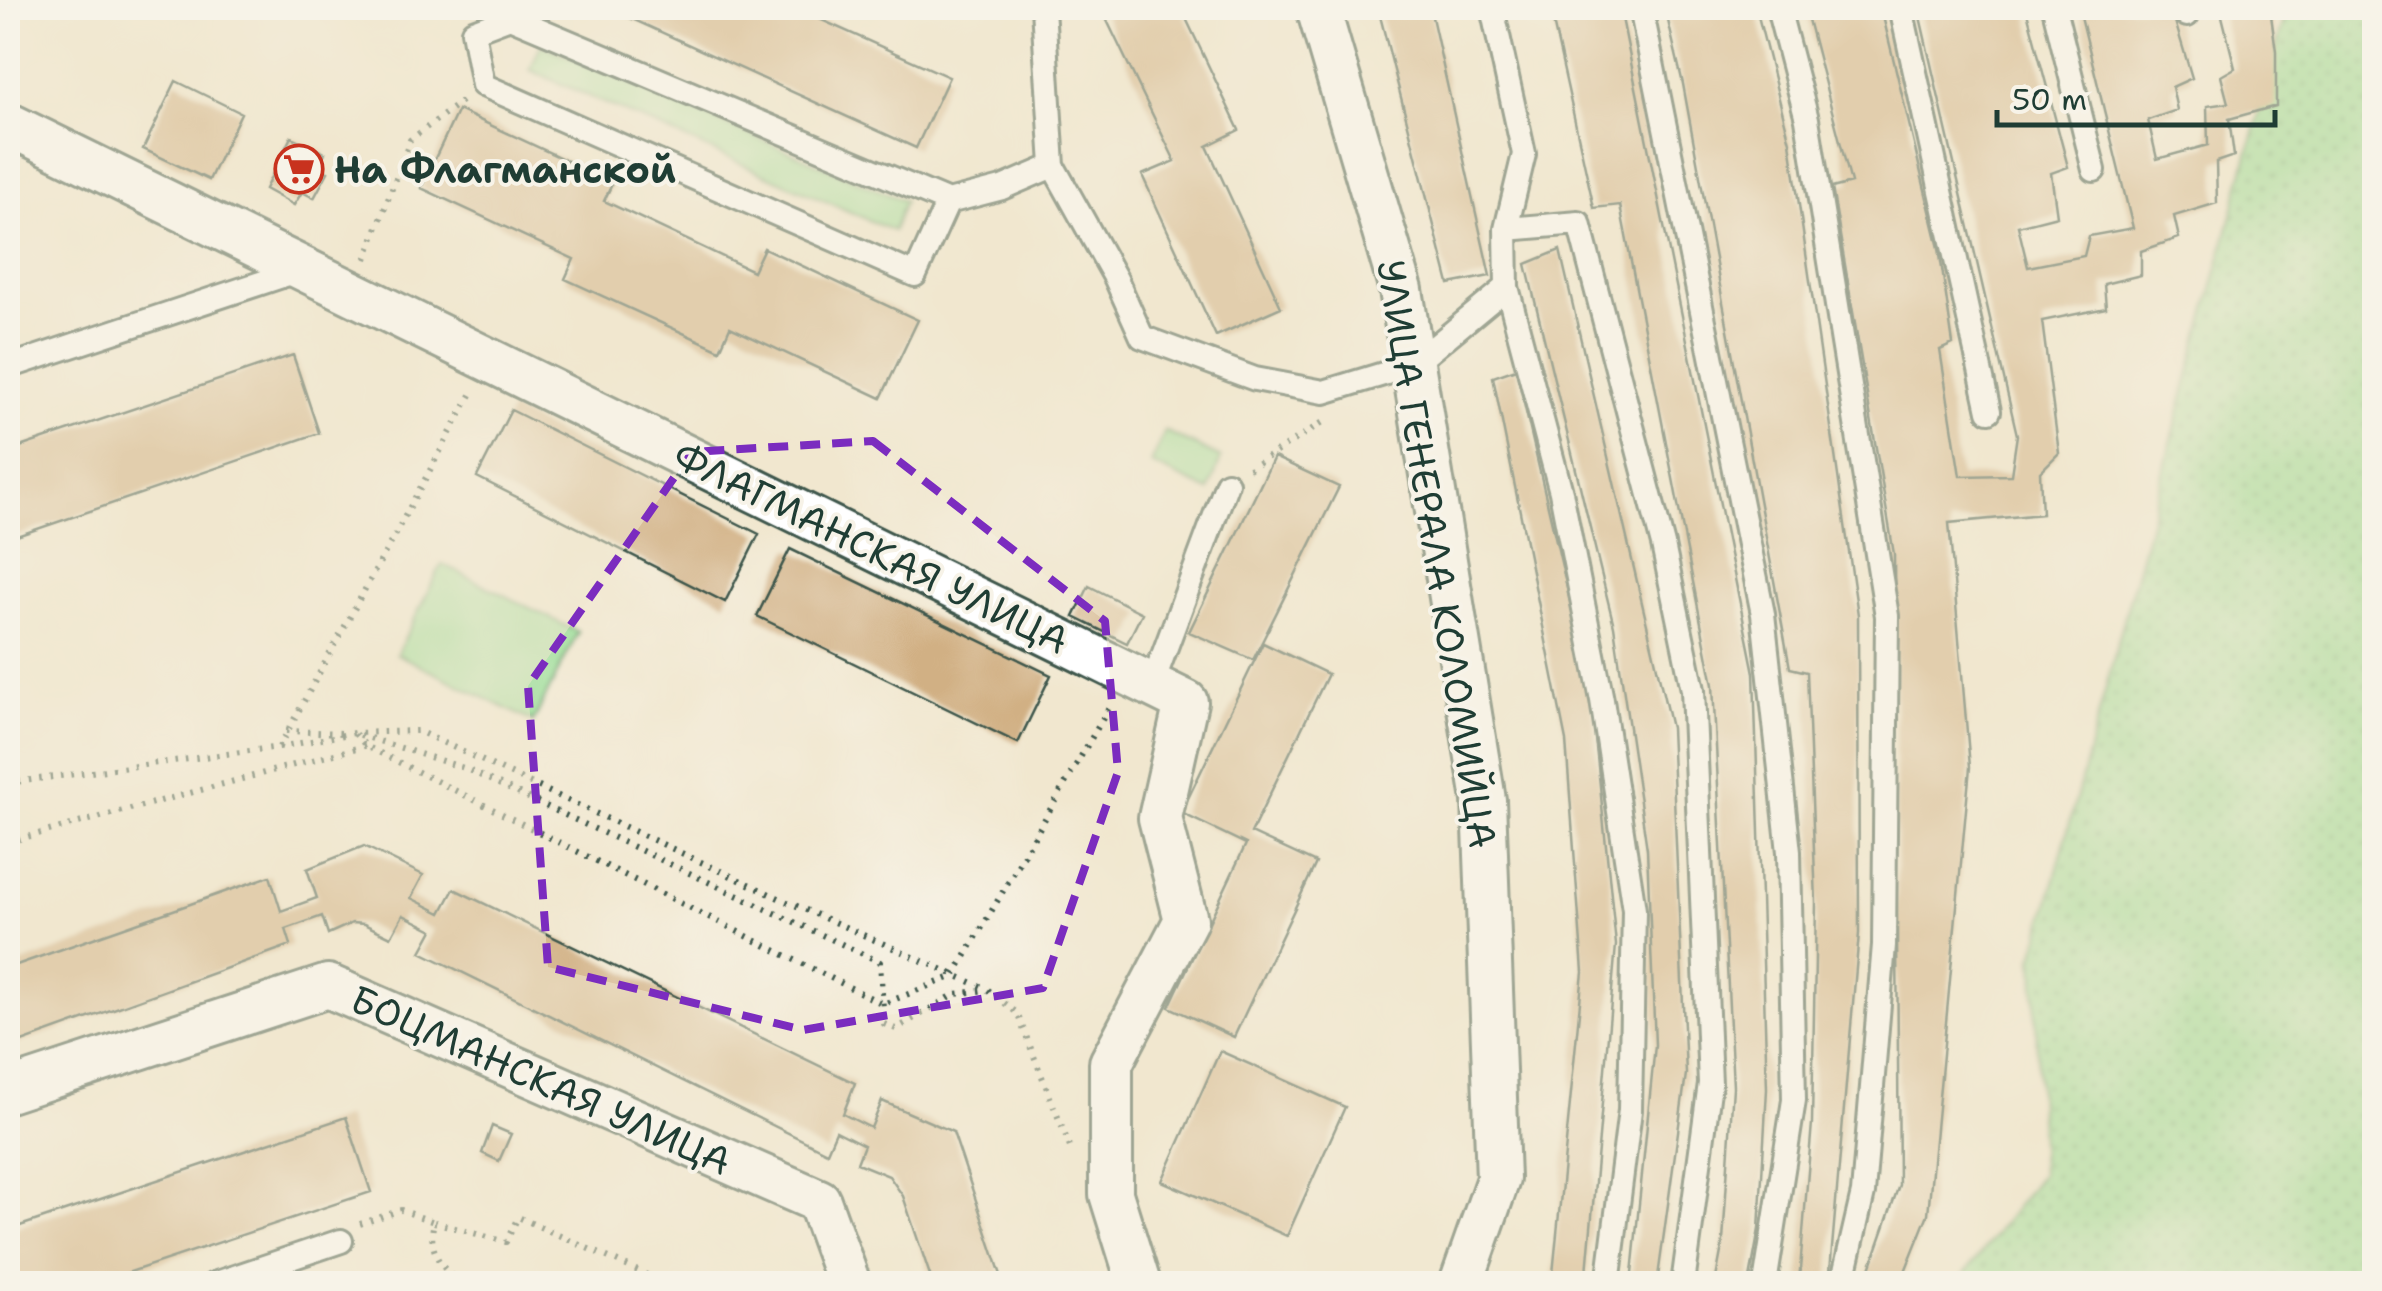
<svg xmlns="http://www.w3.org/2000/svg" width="2382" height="1291" viewBox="0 0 2382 1291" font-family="'Shantell Sans',sans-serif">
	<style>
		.grass { fill: url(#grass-dots); stroke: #5c8d64; stroke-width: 2.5 }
		.green { fill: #99dd95; stroke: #5c8d64; stroke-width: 2.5 }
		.building { fill: #d1b084 }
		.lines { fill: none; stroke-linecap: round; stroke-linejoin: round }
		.lane-casing { stroke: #3e564b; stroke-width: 28 }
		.street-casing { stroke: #3e564b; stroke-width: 48 }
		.path { stroke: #3e564b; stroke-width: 6; stroke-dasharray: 2.5 8; stroke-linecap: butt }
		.lane { stroke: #fff; stroke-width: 22 }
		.street { stroke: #fff; stroke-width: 42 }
		.marked { fill: none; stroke: #7b2cbf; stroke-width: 8; stroke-dasharray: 20 12; stroke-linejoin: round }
		.labels { text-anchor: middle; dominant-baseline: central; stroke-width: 8; stroke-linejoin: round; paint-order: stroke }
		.poi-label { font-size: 38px; font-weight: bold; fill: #1f3d34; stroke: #f7f3e8; text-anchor: start }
		.street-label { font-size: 38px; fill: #1f3d34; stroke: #f7f3e8 }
	</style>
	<defs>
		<pattern id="grass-dots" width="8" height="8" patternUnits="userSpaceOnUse" patternTransform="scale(2.5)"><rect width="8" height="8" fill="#99dd95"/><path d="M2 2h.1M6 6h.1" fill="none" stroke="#7cb47a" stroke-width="1.8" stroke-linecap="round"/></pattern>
	</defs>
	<rect width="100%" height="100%" fill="#f7f3e8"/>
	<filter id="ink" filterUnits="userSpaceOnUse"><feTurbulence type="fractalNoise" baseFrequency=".01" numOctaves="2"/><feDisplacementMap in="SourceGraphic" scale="20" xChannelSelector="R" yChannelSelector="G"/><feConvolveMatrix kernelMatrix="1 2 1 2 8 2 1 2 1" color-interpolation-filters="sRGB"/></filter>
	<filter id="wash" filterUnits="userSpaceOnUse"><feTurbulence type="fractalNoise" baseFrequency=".0048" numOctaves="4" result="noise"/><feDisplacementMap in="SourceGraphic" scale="40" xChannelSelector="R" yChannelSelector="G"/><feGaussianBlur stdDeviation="2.25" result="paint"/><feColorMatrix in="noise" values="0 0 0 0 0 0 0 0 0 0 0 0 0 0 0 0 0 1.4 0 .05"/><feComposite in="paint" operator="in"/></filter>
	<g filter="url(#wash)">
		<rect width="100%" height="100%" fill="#f1e7cf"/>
		<path class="grass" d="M2287,8h87v1275l-417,1 84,-110 -7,-217z"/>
		<path class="green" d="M541,44l363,157 -11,30 -363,-161z
			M1165,431l56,27 -12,33 -58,-27z
			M442,564l136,68 -45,90 -136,-68z"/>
		<g id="blocks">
			<path class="building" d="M624,8h171l154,69 -33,71 -295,-134z
				M1101,8h80l58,122 -32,16 74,161 -65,29 -74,-161 33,-14z
				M1378,8h52l60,268 -41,8z
				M1550,8h70l134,665 13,416 -8,140 -10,55h-34l8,-43 10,-154 -20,-402 -93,-480 -26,3z
				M1665,8h91l34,134 68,473 1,318 -30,350 -30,-1 13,-159 4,-221 -9,-230 -17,-4 -107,-584z
				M1805,8h76l58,240 14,96 -13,6 20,126 51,-1 6,-40 -99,-427h108l42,159 -17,6 6,43 -39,10 10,41 56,-11 5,-20 44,-8 -54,-220h92l21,70 -20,9 5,23 -29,10 9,39 51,-14 -1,-39 21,-3 -7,-27 14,-8 -15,-60h50l6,43v55l-47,13 5,37 -18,6 1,41 -43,13 5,22 -38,13v24l-37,9 2,24 -64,13 17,132 -19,19 2,42 -93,9 21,244 -42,447 -28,70h-39l6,-7 32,-92 -5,-631 -62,-366 19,-5z
				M176,81l65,32 -32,67 -66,-31z
				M458,110l155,72 -9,19 149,70 11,-23 154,72 -37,78 -151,-71 -10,23 -155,-71 9,-20 -153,-71z
				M291,137l34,16 -8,14 11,5 -14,26 -12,-6 -8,13 -29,-16z
				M1560,250l111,478 15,346 -29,210h-26l24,-239 -8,-196 -33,-223 -88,-362z
				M293,355l26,78 -311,106v-88z
				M1516,369l74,318 26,258 -30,339h-34l31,-312 -17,-231 -73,-364z
				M511,410l248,124 -34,68 -248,-125z
				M1274,457l65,30 -86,173 -64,-28z
				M790,549l261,126 -33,68 -261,-127z
				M1089,586l53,27 -15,30 -53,-26z
				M1263,643l65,31 -77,159 65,30 -82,174 -65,-30 77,-163 -65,-31z
				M364,846l59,29 -12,23 30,15 13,-24 401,194 -12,31 28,14 11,-27 71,31 51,152h-71l-30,-88 -14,-20 -32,-13 7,-18 -28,-14 -9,21 -406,-200 12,-22 -30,-15 -12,22 -27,-13 -12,-1 -24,11 -6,-18 -36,13 5,16 -283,102v-79l262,-92 11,35 36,-13 -10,-29z
				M1220,1051l125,56 -58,129 -125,-55z
				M346,1117l25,75 -277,92h-86v-54z
				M492,1126l19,8 -12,27 -17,-8z"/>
		</g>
	</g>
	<g filter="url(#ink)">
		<use href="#blocks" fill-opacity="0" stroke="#3e564b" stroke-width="2.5"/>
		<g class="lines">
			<g class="lane-casing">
				<path id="lane" d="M1043,8l10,158 63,113 26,58 113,42 69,13 89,-27 94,-78 -1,-58 73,-6 84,322 30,145 17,393 -27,201
					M1492,8l32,146 -18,75
					M1641,8l122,606 26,238 5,248 -29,184
					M1778,8l29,111 80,497 -3,329 -21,248 -21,91
					M1901,8l88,403
					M2054,8l40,162
					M2185,8l2,7
					M948,202l-33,73 -432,-190 -10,-54 37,-14 438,185 54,-14 51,-22
					M1507,287l54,205 41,208 32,210 -4,200 -22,174
					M8,367l295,-98
					M1152,685l75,-202
					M214,1284l127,-43"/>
			</g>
			<g class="street-casing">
				<path id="street" d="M1318,8l83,282 83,510 14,379 -37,105
					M8,124l1178,578 -26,116 26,102 -75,143v131l28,90
					M8,1091l320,-105 491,215 30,83"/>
			</g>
			<path class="path" d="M366,259l44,-119 52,-39
				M1249,469l74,-47
				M286,731l57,2
				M355,734l11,12 517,258 71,-28 156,-270
				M360,735l104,33 416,194 4,62 12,5 59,-35 31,-4
				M279,747l75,-14 64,-2 365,169 204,89 30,24 54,137
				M8,783l271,-36 193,-354
				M8,842l360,-97
				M434,1222l72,20 12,-25 149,67
				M360,1224l41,-14 33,12c-7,27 7,50 31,62"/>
			<use href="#lane" class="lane"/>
			<use href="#street" class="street"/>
		</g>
	</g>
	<path d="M0 0H2382V1291H0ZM873,441l232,180 13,151 -75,216 -240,42 -255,-63 -20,-281 164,-234z" fill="#f1e7cf" fill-opacity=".55" fill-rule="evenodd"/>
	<path class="marked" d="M873,441l232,180 13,151 -75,216 -240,42 -255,-63 -20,-281 164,-234z"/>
	<defs>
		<g id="supermarket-ring" transform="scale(2.5)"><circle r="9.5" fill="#f7f3e8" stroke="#c8321e" stroke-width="1.5"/><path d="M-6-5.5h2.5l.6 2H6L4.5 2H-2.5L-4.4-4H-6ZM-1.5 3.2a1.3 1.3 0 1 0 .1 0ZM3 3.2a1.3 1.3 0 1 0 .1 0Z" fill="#c8321e"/></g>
	</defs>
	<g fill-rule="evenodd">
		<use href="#supermarket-ring" x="299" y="169"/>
	</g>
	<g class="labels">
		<g class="poi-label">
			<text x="334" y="169">На Флагманской</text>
		</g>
		<g class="street-label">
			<text transform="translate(871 548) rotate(26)">ФЛАГМАНСКАЯ УЛИЦА</text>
			<text transform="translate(1437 554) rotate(81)">УЛИЦА ГЕНЕРАЛА КОЛОМИЙЦА</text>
			<text transform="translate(541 1080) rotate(24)">БОЦМАНСКАЯ УЛИЦА</text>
		</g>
	</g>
	<rect width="2382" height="1291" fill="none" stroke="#f7f3e8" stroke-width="40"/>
	<path d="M1997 110v15h278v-15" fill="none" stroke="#1f3d34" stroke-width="5"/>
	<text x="2012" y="110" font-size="30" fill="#1f3d34" stroke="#f7f3e8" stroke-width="8" paint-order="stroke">50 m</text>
</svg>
